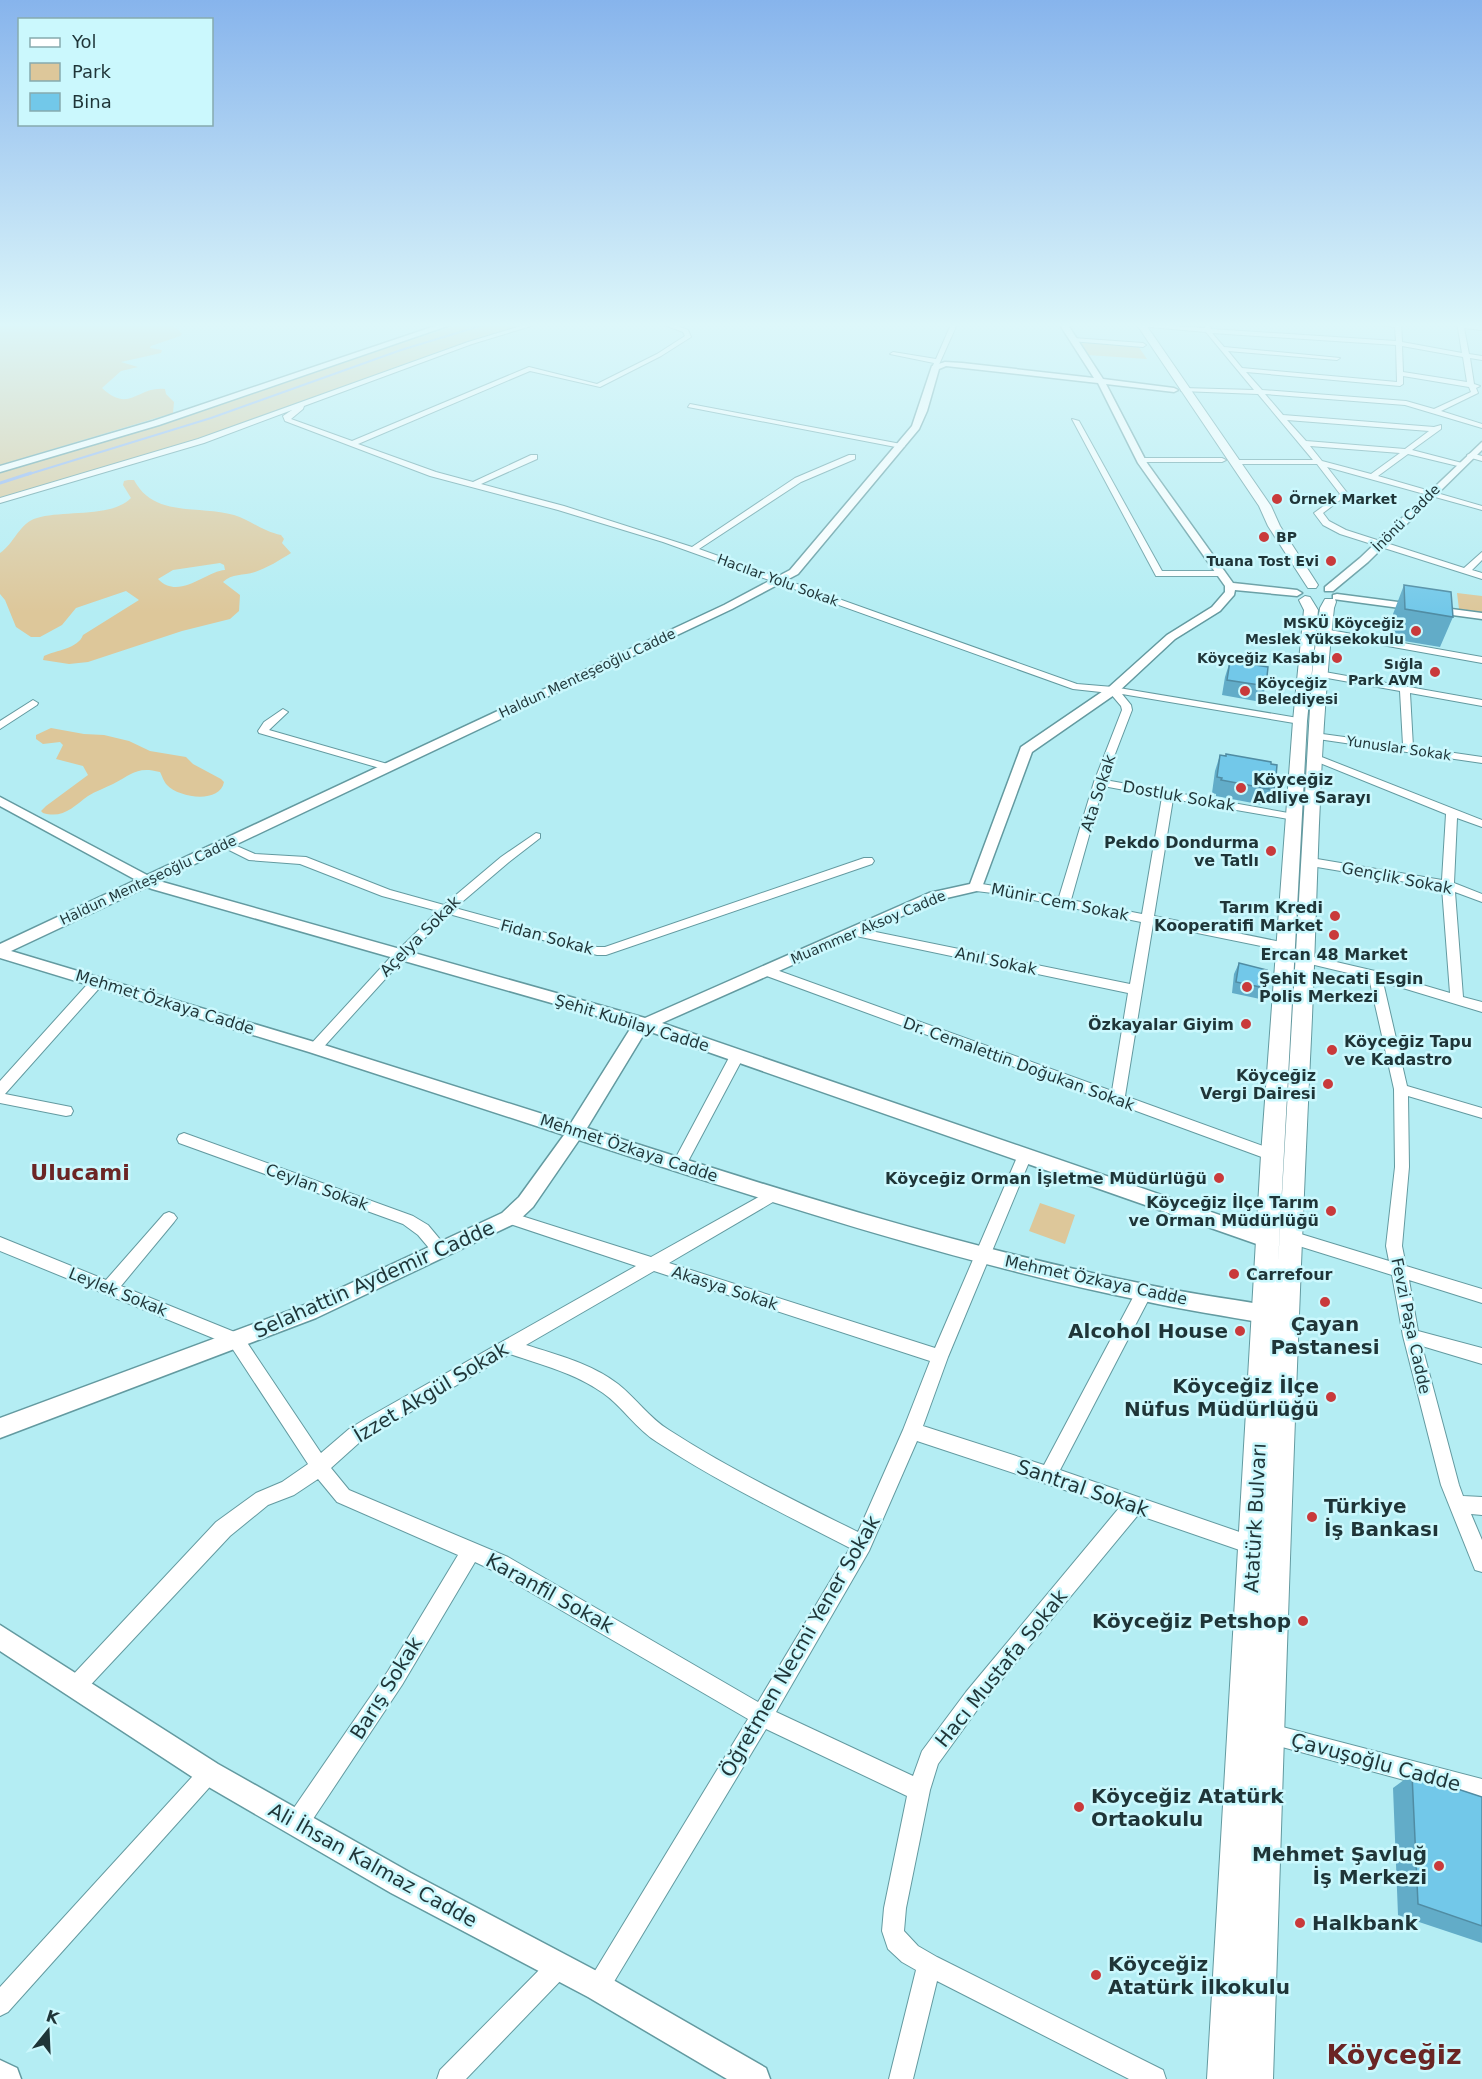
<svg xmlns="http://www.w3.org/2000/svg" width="1482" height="2079" viewBox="0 0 1482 2079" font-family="'DejaVu Sans',sans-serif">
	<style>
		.green { fill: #ddc79a; fill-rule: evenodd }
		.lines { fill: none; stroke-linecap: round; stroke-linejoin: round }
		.stream-far1 { stroke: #96b3f1; stroke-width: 2 }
		.stream { stroke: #96b3f1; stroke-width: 3 }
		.minor-casing { stroke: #639aa0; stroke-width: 2 }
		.tertiary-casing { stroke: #639aa0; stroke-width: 3 }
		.secondary-casing { stroke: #639aa0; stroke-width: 2 }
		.minor { fill: #fff; fill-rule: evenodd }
		.tertiary { fill: #fff; fill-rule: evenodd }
		.secondary { fill: #fff; fill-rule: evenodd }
		.wall { fill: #62acc8 }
		.building { fill: #72c8e9; stroke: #508ca3; stroke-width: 1.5 }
		.poi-dot { fill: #c93a3b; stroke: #cbf8fd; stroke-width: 2 }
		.labels { text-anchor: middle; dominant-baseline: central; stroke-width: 5; stroke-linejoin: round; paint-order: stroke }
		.far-poi-label { font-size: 14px; font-weight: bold; fill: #1f3538; stroke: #cbf8fd; text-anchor: end }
		.far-street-label { font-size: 14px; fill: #1f3538; stroke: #cbf8fd }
		.poi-label { font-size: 16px; font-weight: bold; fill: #1f3538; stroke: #cbf8fd; text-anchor: end }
		.street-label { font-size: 16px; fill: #1f3538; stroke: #cbf8fd }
		.near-street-label { font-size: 20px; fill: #1f3538; stroke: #cbf8fd }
		.near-poi-label { font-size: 20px; font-weight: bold; fill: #1f3538; stroke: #cbf8fd; text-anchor: end }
		.district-label { font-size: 22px; font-weight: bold; fill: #6b2524; stroke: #cbf8fd }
		.near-district-label { font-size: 27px; font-weight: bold; fill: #6b2524; stroke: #cbf8fd }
	</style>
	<rect width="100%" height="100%" fill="#b4edf3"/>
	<path class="green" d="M0,322h160c8,3 17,4 22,12l-2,2 -29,10 -1,2 12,2 -1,3 -40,9 17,5 -17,4 -19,17c28,26 35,-2 63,1l1,5 8,8 -1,11 -173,52z
		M467,322h65l-89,28 -242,88 -201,60v-26l179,-53 219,-75z
		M1079,342l59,4 9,13 -60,-4z
		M128,480h6c20,38 65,25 100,35 16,5 30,17 47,20l3,4 -2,4 9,10c-11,7 -24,15 -36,19 -12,4 -23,1 -32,10l17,13 -1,16 -9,8 -48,12 -94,31 -19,2 -26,-4 1,-4c12,-6 34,-7 39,-21l56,-35 -13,-9 -50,17 -14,17 -22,12h-9l-15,-10 -11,-27 -5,-6v-41c14,-9 19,-30 37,-35 25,-8 75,0 94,-20l-8,-13 1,-4zM220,563l4,2 1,5c-19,1 -46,31 -67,9l15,-9z
		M1457,593l25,3v16l-23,-3z
		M51,728l33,6 20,1 25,6 21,10 36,6 7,7 28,15 3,3c-4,22 -45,16 -57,3 -3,-3 -5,-9 -7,-13 -23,-6 -28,2 -47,12 -8,4 -17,7 -25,12 -15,11 -25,23 -45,17l-2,-2 5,-5 42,-31 -5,-9 -27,-7 7,-14 -3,-3 -17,2 -7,-5v-4z
		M1040,1203l35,12 -10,29 -36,-13z"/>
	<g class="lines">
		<path class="stream-far1" d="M26,475l185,-57 190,-68 92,-28"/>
		<path class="stream" d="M0,483l31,-10"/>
		<g class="minor-casing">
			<path id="minor" d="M534,322h10l-72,22 -168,62 -1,3 -12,10 61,22 177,-74 68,17 60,-30 28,-18 -2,-4 -26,-10h10l21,8 3,7 -30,19 -61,31 -70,-16 -172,73 78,28 37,10 58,-27h6v4l-56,25 83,22 128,41 103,-69 54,-23h6v4l-54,23 -102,67 378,135 36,3 191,32v4l-4,1 -178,-30 9,11 1,5 -27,70 189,34 6,3 -6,3 -121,-21 -19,117 132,27 6,4 -6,4 -133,-27 -28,172 152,55 2,4 -2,4h-10l-147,-54h-8l-2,-3 -349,-128 -1,-3 1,-3h10l341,123 16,-98 -272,-57 -6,-4 6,-4 274,56 11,-62 -132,-27 -33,-4 -6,-4 6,-4 83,14 35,-115 28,-72 -1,-4 -11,-13 -37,-4 -410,-147 -105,-32 -128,-34 -145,-55 -2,-5 9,-6 -88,33 -204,60v-5l198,-59 270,-97zM1103,786l59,11 -20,117 -71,-14z
				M952,322h6l-21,47 -5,-1 2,-5 -44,-9 3,-2 43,7z
				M1203,322h6l2,7 185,12 -1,-14 -41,-5h47l1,20 60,11 -5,-31 25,4v4l-18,-2 5,26 13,2v4l-12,-2 4,26 6,2 -4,2 2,5 -37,18 41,13v4l-77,-23 -140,-11 18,21 151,12 7,-2v4l-29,21 50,13v4l-54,-13 -30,22 104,30v4l-155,-43 21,27 -25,19 6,8 17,9 118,38 18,-16v8l-10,10 10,3v6l-142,-45 -17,-9 -9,-12 26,-19 -23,-30h-85l-1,-2 4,-2h78l-55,-66 -77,-3 2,-3 71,2 -48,-58 -68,-6 3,-2 64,4zM1212,333l184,12 1,37 -155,-14 -14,-17 109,9 3,-2 -116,-11zM1402,346l61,11 4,25 -64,-10zM1246,372l154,14 3,-2v-8l66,11 2,5 -37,17 -28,-8 -144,-11zM1287,420l142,11 -24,18 -99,-8zM1310,446l90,7 -29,21 -49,-13z
				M1073,338l70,5 3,2 -3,2 -72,-6z
				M690,404l211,40 4,2 -4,2 -213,-41z
				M1072,419l7,2 83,150h60l3,1v4h-69z
				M1471,453l11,3v5l-14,-4 -1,-2z
				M1142,458h80l4,2 -4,2h-83l-1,-2z
				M1324,629l158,28v6l-161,-29 -2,-2z
				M1319,671l163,29v6l-72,-13 3,54 69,10v6l-171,-25 -1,-2 5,-3 88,12 -3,-54 -84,-15v-4z
				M33,700l5,3 -1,2 -37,24v-8z
				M283,709l5,3 -19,18 122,35 1,2 -5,3 -4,-1 -124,-36 -1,-2 6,-9z
				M1314,754l168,66v7l-25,-9 -3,65 28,11v8l-27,-10 8,105 19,5v10l-99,-30 24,104 75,22v10l-74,-22 1,71 -7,79 4,20 76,23v14l-73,-23 9,51 64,17v16l-60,-18 37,139 4,11 19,1v18l-11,-1 11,26v32l-7,-2 -34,-85 -38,-149 -11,-61 -106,-33 -3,-5 3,-5 5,-1 98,30 -3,-15 9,-79 -1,-78 -25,-111 -67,-16 -2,-3 2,-3 4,-1 69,16 75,22 -8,-105 -131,-22 -6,-4 6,-4 131,22 4,-66 -136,-55v-4z
				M536,833l4,1v4l-31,24 -54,46 142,39h8l259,-89h8l2,3 -2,3 -266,91h-9l-148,-41 -52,52 -77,85h-10l-2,-3 2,-3 78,-85 50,-49 -56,-15 -82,-32 -51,-4 -32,-16 6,-4 32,14 51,3 84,33 54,15 57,-48z
				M98,977l5,1 1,3 -1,3 -98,110 66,13 2,4 -2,4 -5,1 -66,-13v-22l93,-103z
				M737,1051l7,5 -60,113 -5,2 -5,-2 -2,-4 2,-4 58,-109z
				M184,1133l229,83 15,9 20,24 -2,5 -6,2 -6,-2 -16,-19 -15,-11 -224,-81 -2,-4 2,-4z
				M1025,1149l5,2 2,4 -84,202 -25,69 121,39 94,-177 6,-2 6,2 2,5 -92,177 194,67 7,2 2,7 -2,7 -7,2 -116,-40 -158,191 -42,58 -8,26 -24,118 -2,23 14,15 19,11 226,113 3,9h-37l-192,-98 -24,98h-24l27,-109 -14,-8 -14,-13 -6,-18 2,-23 23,-112 -141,-67 -160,266 -8,4 -8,-4 -4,-8 4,-8 158,-260 -254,-148 -19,-9 -73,123 -97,146 -8,3 -8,-3 -3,-8 3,-8 99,-144 70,-116 -121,-53 -19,-23 -24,16 -26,10 -38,31 -147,157 -7,3 -7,-3 -3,-7 3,-7 147,-157 40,-29 26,-11 26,-18 -78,-119 -230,-94v-14l106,43 58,-66 5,-2 5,2 3,4 -3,4 -53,64 121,49 79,118 28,-24 18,-11 269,-152 -132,-44 -3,-4 3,-4 5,-2 142,45 122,-68 5,2 3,4 -3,4 -109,64 266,85 83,-193 2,-4zM654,1271l276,90 -27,69 -45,102c-64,-32 -129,-63 -189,-102 -20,-12 -33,-32 -51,-46 -26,-20 -60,-29 -92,-39zM510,1354c32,11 65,19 93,39 20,14 33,36 54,49 61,40 127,72 193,106l-92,154 -250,-145 -159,-67 -18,-22 30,-27zM917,1441l202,67 -153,184 -44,59 -9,25 -137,-64 93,-161z
				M1271,1724l211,55v22l-211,-57 -7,-3 -3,-7 3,-7z
				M209,1762l7,4 4,7 -4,7 -208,232 -8,4v-29l202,-221z
				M558,1955l8,4 4,8 -4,8 -100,104h-29l3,-9 110,-111z"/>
		</g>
		<g class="tertiary-casing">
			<path id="tertiary" d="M447,322h12l-300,103 -159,47v-6l153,-45z
				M1058,322h8l37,57 71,9 4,2 -4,2 -68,-8 41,79 86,120 64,7 5,3 -5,3 -62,-6 -1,5 -14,16 -45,28 -58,54 -85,59 -51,138 -43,10 -276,123 613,211 3,6 -3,6 -7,2 -620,-217 -4,3 -57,94c183,59 368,118 557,156 40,9 81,14 121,21l7,3 3,6 -3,6 -7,3c-40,-7 -81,-13 -121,-22 -192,-39 -379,-101 -565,-161l-46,67 -17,16 -200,95 -316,120v-20l302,-112 200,-93 17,-16 45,-62 -255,-83 -309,-94v-14l136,-64 -136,-74v-9l147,78 577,-270 66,-35 122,-144 20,-60 13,-4 17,1 132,15zM946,366l152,17 40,80 87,123v6l-13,15 -45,28 -58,52 -88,60 -51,137 -41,9 -284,125 -486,-137 573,-272 66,-35 121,-145 8,-18 12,-42zM147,887l5,2 480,137 -61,97 -250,-79 -310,-93z
				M1482,442v8l-114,112 -35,29h-8v-4l35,-29z
				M1337,594l145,19v6l-149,-20v-4z
				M0,1625l218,139 193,109 197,104 158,91 4,11h-43l-139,-82 -197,-104 -191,-111 -200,-131z
				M0,2060l17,8 4,11h-21z"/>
		</g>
		<g class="secondary-casing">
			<path id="secondary" d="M1135,322h9l127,184 9,20 38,59 -2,3h-8l-2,-3 -38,-59 -9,-20z
				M1305,596l5,1 8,13 -11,111 -29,543 34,-590 8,-66 5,-9h10l1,3 -2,6c-17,149 -16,300 -24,451 -16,340 -26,680 -37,1020h-66l54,-924 32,-434 11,-111 -5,-10z"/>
		</g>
		<use href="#minor" class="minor"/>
		<use href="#tertiary" class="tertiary"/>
		<use href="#secondary" class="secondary"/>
	</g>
	<path class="wall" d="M1404,585l49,32 -13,30 -48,-8 1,-25z
		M1230,661l36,25 -5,16 -39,-7 3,-18z
		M1226,754l49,34 -6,16 -6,-1v2l-47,-9v-2l-4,-1 3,-22 5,-16 5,1z
		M1239,963l26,25 -5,11 -28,-6 2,-19z
		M1412,1774l70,23v146l-84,-28 -5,-127z"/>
	<path class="building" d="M1404,585l47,7 2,25 -48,-8z
		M1230,661l38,6 -2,19 -39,-6z
		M1226,754l45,8v2l6,1 -2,23 -6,-1v2l-48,-9 1,-2 -5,-1 3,-22 6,1z
		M1239,963l28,7 -2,18 -29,-6z
		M1412,1774l70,23v129l-64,-22z"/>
	<linearGradient id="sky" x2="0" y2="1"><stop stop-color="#87b4ec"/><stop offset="0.53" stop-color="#ddf7fa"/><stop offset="1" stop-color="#ddf7fa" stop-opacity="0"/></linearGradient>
	<rect width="1482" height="613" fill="url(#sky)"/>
	<g class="poi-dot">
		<circle cx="1277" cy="499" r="6"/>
		<circle cx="1264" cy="537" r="6"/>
		<circle cx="1331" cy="561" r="6"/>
		<circle cx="1416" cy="631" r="6"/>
		<circle cx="1337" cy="658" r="6"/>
		<circle cx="1435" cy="672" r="6"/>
		<circle cx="1245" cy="691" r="6"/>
		<circle cx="1241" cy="788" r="6"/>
		<circle cx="1271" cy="851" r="6"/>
		<circle cx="1335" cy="916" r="6"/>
		<circle cx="1334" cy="935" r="6"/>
		<circle cx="1247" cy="987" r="6"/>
		<circle cx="1246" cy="1024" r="6"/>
		<circle cx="1332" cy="1050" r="6"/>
		<circle cx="1328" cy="1084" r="6"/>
		<circle cx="1219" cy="1178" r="6"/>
		<circle cx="1331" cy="1211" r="6"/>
		<circle cx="1234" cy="1274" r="6"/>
		<circle cx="1325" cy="1302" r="6"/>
		<circle cx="1240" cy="1331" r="6"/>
		<circle cx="1331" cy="1397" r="6"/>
		<circle cx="1312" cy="1517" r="6"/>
		<circle cx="1303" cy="1621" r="6"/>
		<circle cx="1079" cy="1807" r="6"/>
		<circle cx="1439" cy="1866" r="6"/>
		<circle cx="1300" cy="1923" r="6"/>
		<circle cx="1096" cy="1975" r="6"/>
	</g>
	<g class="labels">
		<g class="far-poi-label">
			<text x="1289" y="499" text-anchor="start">Örnek Market</text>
			<text x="1276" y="537" text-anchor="start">BP</text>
			<text x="1319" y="561">Tuana Tost Evi</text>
			<text x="1404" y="623">MSKÜ Köyceğiz<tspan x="1404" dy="16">Meslek Yüksekokulu</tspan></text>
			<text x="1325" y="658">Köyceğiz Kasabı</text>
			<text x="1423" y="664">Sığla<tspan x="1423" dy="16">Park AVM</tspan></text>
			<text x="1257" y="683" text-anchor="start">Köyceğiz<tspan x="1257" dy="16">Belediyesi</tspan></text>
		</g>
		<g class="far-street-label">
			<text transform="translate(1406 518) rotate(-45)">İnönü Cadde</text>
			<text transform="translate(778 580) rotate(20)">Hacılar Yolu Sokak</text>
			<text transform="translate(587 673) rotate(-25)">Haldun Menteşeoğlu Cadde</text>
			<text transform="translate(1399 748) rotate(8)">Yunuslar Sokak</text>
			<text transform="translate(148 880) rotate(-25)">Haldun Menteşeoğlu Cadde</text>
			<text transform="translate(868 927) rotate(-23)">Muammer Aksoy Cadde</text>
		</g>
		<g class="poi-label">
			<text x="1253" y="779" text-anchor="start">Köyceğiz<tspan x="1253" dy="18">Adliye Sarayı</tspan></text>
			<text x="1259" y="842">Pekdo Dondurma<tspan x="1259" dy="18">ve Tatlı</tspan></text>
			<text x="1323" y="907">Tarım Kredi<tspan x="1323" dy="18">Kooperatifi Market</tspan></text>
			<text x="1334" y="954" text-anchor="middle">Ercan 48 Market</text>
			<text x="1259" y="978" text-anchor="start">Şehit Necati Esgin<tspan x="1259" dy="18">Polis Merkezi</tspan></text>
			<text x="1234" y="1024">Özkayalar Giyim</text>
			<text x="1344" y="1041" text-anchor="start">Köyceğiz Tapu<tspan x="1344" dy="18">ve Kadastro</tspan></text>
			<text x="1316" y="1075">Köyceğiz<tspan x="1316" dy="18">Vergi Dairesi</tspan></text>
			<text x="1207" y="1178">Köyceğiz Orman İşletme Müdürlüğü</text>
			<text x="1319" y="1202">Köyceğiz İlçe Tarım<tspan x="1319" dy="18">ve Orman Müdürlüğü</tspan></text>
			<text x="1246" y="1274" text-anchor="start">Carrefour</text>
		</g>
		<g class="street-label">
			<text transform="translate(1098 793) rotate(-72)">Ata Sokak</text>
			<text transform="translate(1179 796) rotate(10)">Dostluk Sokak</text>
			<text transform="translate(1397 878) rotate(11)">Gençlik Sokak</text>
			<text transform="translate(1060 902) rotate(11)">Münir Cem Sokak</text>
			<text transform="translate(420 936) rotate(-45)">Açelya Sokak</text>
			<text transform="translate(547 937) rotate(15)">Fidan Sokak</text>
			<text transform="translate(996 961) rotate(12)">Anıl Sokak</text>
			<text transform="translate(165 1002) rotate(17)">Mehmet Özkaya Cadde</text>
			<text transform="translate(632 1023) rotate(17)">Şehit Kubilay Cadde</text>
			<text transform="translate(1019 1064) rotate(20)">Dr. Cemalettin Doğukan Sokak</text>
			<text transform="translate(629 1148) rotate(18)">Mehmet Özkaya Cadde</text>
			<text transform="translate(317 1187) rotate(20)">Ceylan Sokak</text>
			<text transform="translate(1096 1280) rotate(12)">Mehmet Özkaya Cadde</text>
			<text transform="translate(725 1288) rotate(18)">Akasya Sokak</text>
			<text transform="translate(118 1292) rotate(22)">Leylek Sokak</text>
			<text transform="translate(1411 1326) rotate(78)">Fevzi Paşa Cadde</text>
		</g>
		<g class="near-street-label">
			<text transform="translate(374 1279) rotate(-24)">Selahattin Aydemir Cadde</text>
			<text transform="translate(431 1392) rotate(-31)">İzzet Akgül Sokak</text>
			<text transform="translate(1083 1488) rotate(19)">Santral Sokak</text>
			<text transform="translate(1255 1518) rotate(-87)">Atatürk Bulvarı</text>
			<text transform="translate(550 1593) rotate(29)">Karanfil Sokak</text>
			<text transform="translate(800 1646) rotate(-60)">Öğretmen Necmi Yener Sokak</text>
			<text transform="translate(1001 1668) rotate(-51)">Hacı Mustafa Sokak</text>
			<text transform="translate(386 1688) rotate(-58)">Barış Sokak</text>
			<text transform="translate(1376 1762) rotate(15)">Çavuşoğlu Cadde</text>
			<text transform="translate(373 1865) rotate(29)">Ali İhsan Kalmaz Cadde</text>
		</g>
		<g class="near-poi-label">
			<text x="1325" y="1324" text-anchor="middle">Çayan<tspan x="1325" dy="23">Pastanesi</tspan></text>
			<text x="1228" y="1331">Alcohol House</text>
			<text x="1319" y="1386">Köyceğiz İlçe<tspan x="1319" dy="23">Nüfus Müdürlüğü</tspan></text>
			<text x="1324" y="1506" text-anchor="start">Türkiye<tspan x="1324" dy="23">İş Bankası</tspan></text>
			<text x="1291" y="1621">Köyceğiz Petshop</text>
			<text x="1091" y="1796" text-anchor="start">Köyceğiz Atatürk<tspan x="1091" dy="23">Ortaokulu</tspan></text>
			<text x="1427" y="1854">Mehmet Şavluğ<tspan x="1427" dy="23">İş Merkezi</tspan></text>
			<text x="1312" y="1923" text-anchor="start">Halkbank</text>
			<text x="1108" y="1964" text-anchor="start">Köyceğiz<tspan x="1108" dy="23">Atatürk İlkokulu</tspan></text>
		</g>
		<g class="district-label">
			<text x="80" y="1172">Ulucami</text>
		</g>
		<g class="near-district-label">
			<text x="1394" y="2054">Köyceğiz</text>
		</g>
	</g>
	<rect x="18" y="18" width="195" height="108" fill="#cbf8fd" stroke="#86aaae" stroke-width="1.5"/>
	<rect x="30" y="38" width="30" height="9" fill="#ffffff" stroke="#86aaae" stroke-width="1.5"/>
	<text x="72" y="48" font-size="18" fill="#1f3538">Yol</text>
	<rect x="30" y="63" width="30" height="18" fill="#ddc79a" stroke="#86aaae" stroke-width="1.5"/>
	<text x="72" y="78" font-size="18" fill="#1f3538">Park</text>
	<rect x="30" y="93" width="30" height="18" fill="#72c8e9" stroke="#86aaae" stroke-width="1.5"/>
	<text x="72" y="108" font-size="18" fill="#1f3538">Bina</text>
	<g transform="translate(48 2031) rotate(18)" stroke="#cbf8fd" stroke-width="4.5" paint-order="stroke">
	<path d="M0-4.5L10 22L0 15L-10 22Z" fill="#1f3538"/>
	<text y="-9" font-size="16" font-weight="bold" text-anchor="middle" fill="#1f3538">K</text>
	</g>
</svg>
